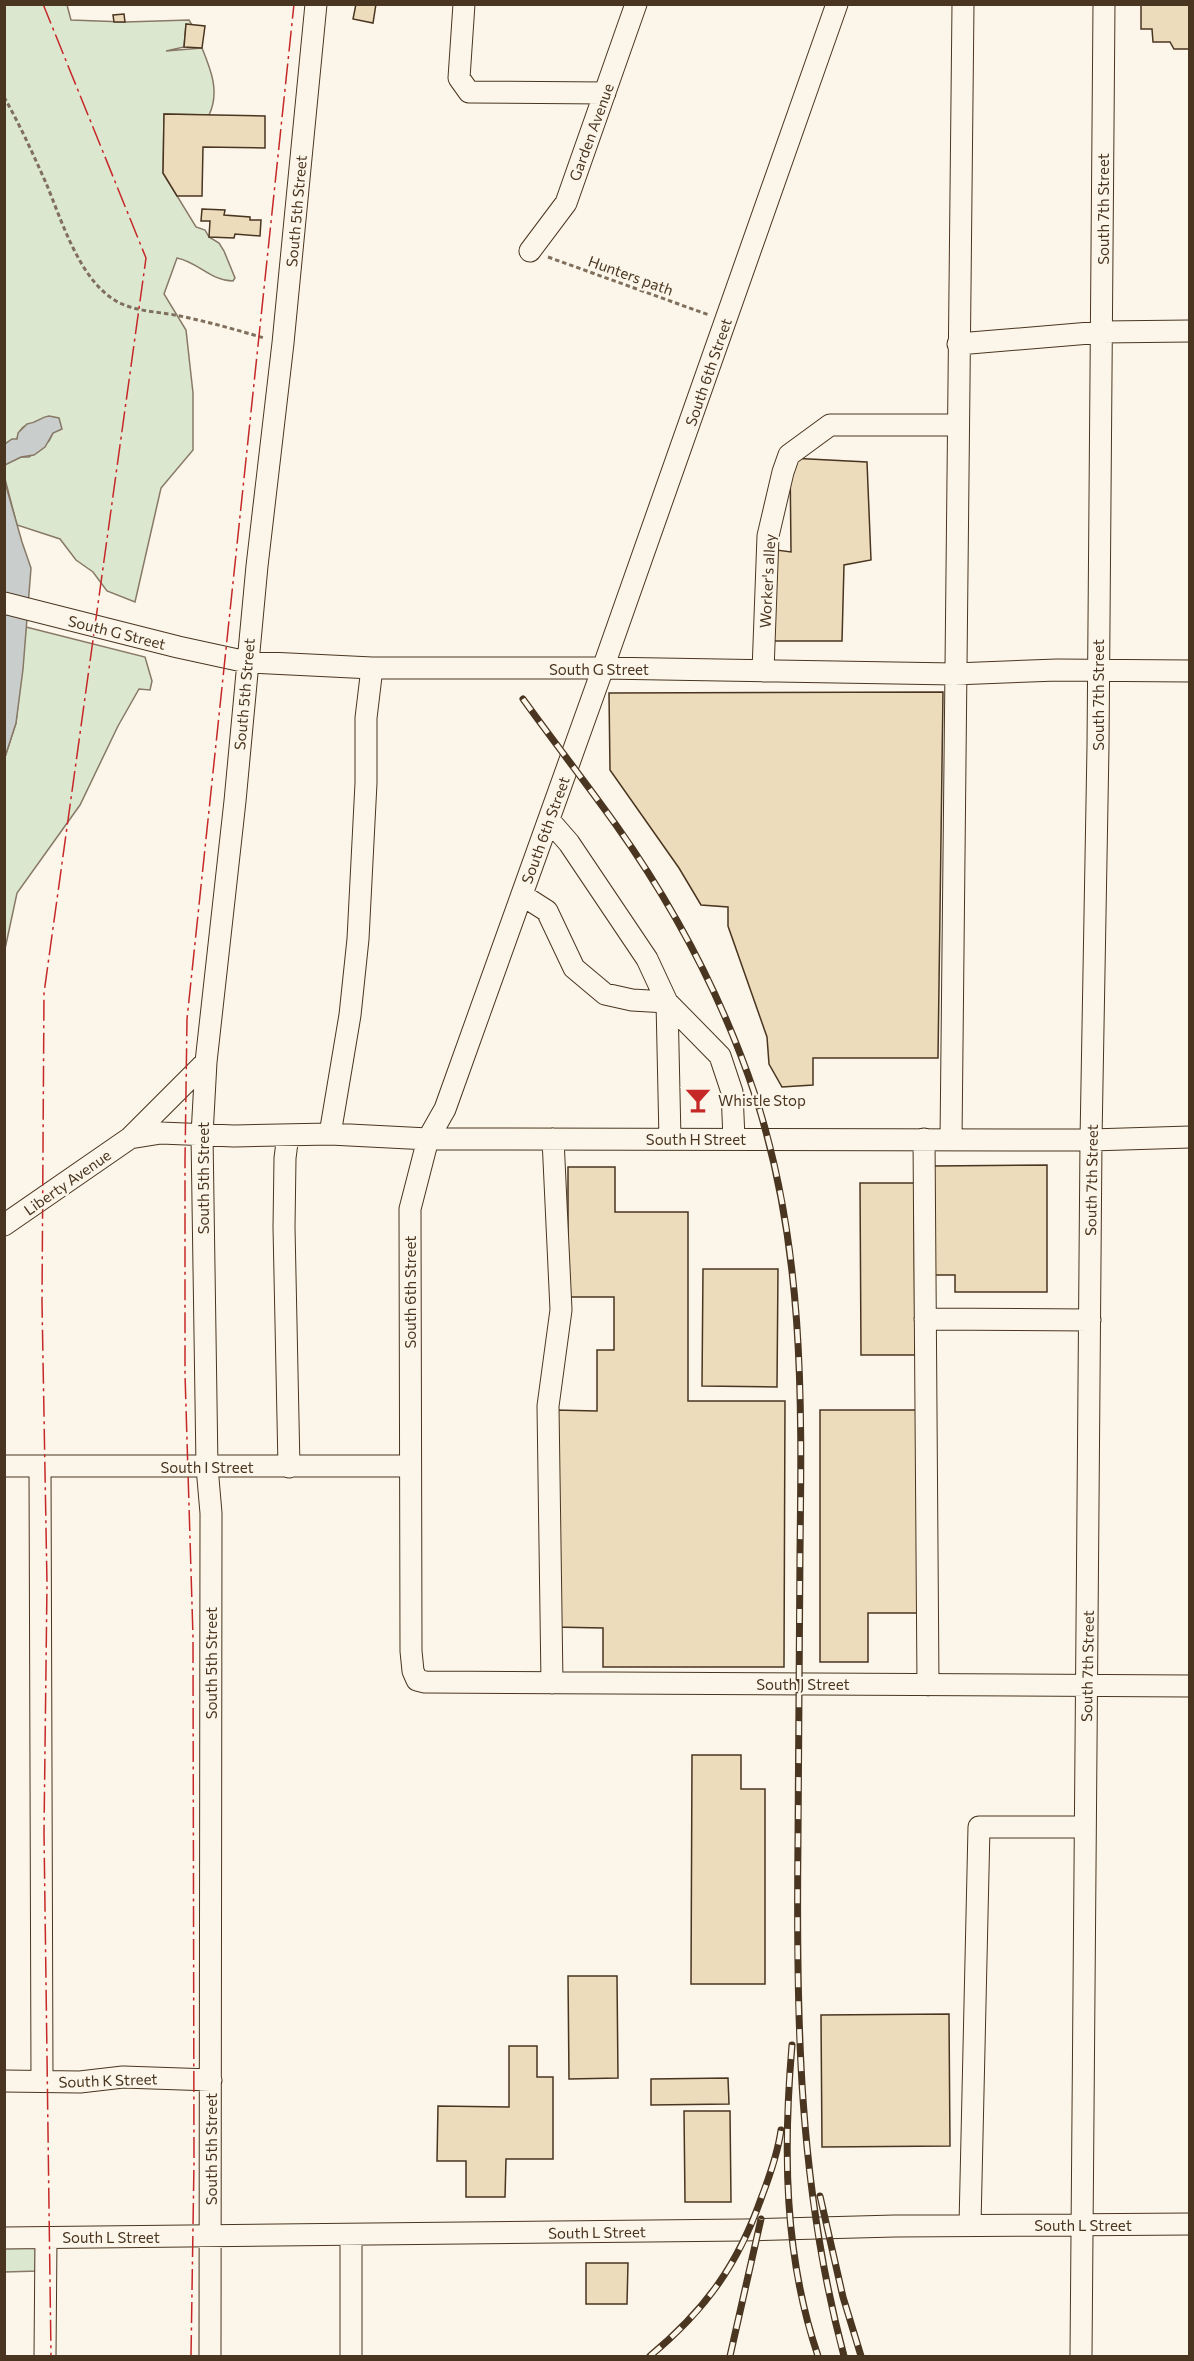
<svg xmlns="http://www.w3.org/2000/svg" width="1194" height="2361" viewBox="0 0 1194 2361" font-family="Commissioner,sans-serif">
	<style>
		.green { fill: #dce7d0; stroke: #887966; stroke-width: 1.5 }
		.water { fill: #c9cecd; stroke: #887966; stroke-width: 1.5 }
		.building { fill: #ecdcbc; stroke: #4a3520; stroke-width: 1.5 }
		.lines { fill: none; stroke-linecap: round; stroke-linejoin: round }
		.minor-casing { stroke: #4a3520; stroke-width: 23 }
		.path { stroke: #7f6f5c; stroke-width: 3; stroke-dasharray: 4.5 3; stroke-linecap: butt }
		.minor { stroke: #fbf6e9; stroke-width: 21 }
		.rail-casing { stroke: #4a3520; stroke-width: 7 }
		.rail { stroke: #fbf6e9; stroke-width: 4.5; stroke-dasharray: 14; stroke-linecap: butt }
		.power { stroke: #c62828; stroke-width: 1.5; stroke-dasharray: 21 4.5 3 4.5; stroke-linecap: butt }
		.labels { text-anchor: middle; dominant-baseline: central; stroke-width: 4.5; stroke-linejoin: round; paint-order: stroke }
		.street-label { font-size: 15px; fill: #4a3520; stroke: #fbf6e9 }
		.poi-label { font-size: 15px; fill: #4a3520; stroke: #fbf6e9; text-anchor: start }
	</style>
	<rect width="100%" height="100%" fill="#fbf6e9"/>
	<path class="green" d="M5,5h62l4,15 54,2 64,-2 3,5 -6,-1 -2,23 -18,4 36,-3c9,22 18,44 7,67l-45,-1 -1,59 33,54 9,3 4,7 10,6 5,8 11,27 -2,3c-22,0 -35,-19 -56,-23l-13,36 22,36 7,63v57l-32,38 -26,114 -28,-11 -14,-19 -17,-12 -16,-21 -43,-14 -12,-46v-15l16,-7h8l20,-16 4,-8c-13,-7 -31,-17 -36,6l-12,5z
		M26,627l119,30 7,24 -2,9 -11,-1 -21,37 -38,79 -63,88 -12,56v-192l11,-34z
		M4,2247h34v24l-33,1z"/>
	<path class="water" d="M49,416l10,2 3,11 -9,4 -8,14 -11,8 -13,2 -16,8v-21l7,-5h5l1,-6 9,-9c11,-1 13,-7 22,-8z
		M4,479l18,63 9,26 -8,101 -7,54 -11,34z"/>
	<path class="building" d="M356,4h20l-3,19 -20,-4z
		M1190,4v45h-16l-4,-7h-17l-1,-13h-11v-24z
		M124,14l1,8h-11l-1,-7z
		M186,24l19,2 -3,22 -18,-1z
		M164,114l101,2v32l-62,-1 -1,49h-25l-14,-23z
		M202,209l23,1 -1,5 26,2v3h11l-1,16 -25,-2 -1,4 -25,-1 1,-16h-9z
		M790,458l77,4 4,98 -27,5 -2,76h-72l-1,-92 22,3z
		M943,692l-5,366h-125v27l-31,2 -13,-23 -2,-27 -39,-111v-19l-27,-2 -22,-37 -69,-98 -1,-77z
		M1047,1165v127h-92v-17h-22v-109z
		M568,1167h47v45h73v189h97l-1,266h-181v-39l-50,-1 1,-217 43,1v-61h17v-53h-46z
		M860,1183h54l1,172h-54z
		M703,1269h75l-1,118 -75,-1z
		M820,1410h104v203h-56v49h-48z
		M692,1755h49v34h24v195h-74z
		M568,1976h49l1,102 -49,1z
		M949,2014l1,132 -128,1 -1,-132z
		M509,2046h28v31h16v82h-47l-1,38h-39v-36h-29l1,-55 71,1z
		M728,2078l1,26 -78,1v-26z
		M684,2111h46l1,91h-46z
		M586,2263h42l-1,41h-41z"/>
	<g class="lines">
		<g class="minor-casing">
			<path id="minor" d="M464,4l-5,74 10,14 136,1
				M837,4l-234,664 -158,441 -17,30 -18,70 1,442 2,20 4,9 8,2 765,4
				M530,251l36,-48 70,-199
				M958,344l144,-12 88,-1
				M4,603l174,44 69,15 125,6h231l351,6 103,-4 133,1
				M763,671l5,-135 15,-64 6,-17 41,-30h127
				M549,820l20,23 78,116 20,43 53,54 12,36 2,47
				M522,895l25,16 27,57 31,26 27,6 35,2 3,137
				M330,1134l20,-119 8,-76 8,-156v-65l6,-50
				M288,1135l-3,23 -1,69 5,240
				M130,1138l76,-76
				M924,1139l4,546
				M951,1140l12,-1136
				M4,1225l126,-87 31,-5 73,3 96,-2 98,5 663,1 99,-3
				M925,1319l165,1
				M4,1466h405
				M40,1466l2,615
				M552,1683l-4,-277 13,-96 -8,-171
				M4,2081l76,1 43,-5 88,3
				M970,2225l9,-398h106
				M4,2238l740,-8 151,-4 295,-2
				M45,2356l1,-118
				M210,2356l1,-843 -4,-46 -5,-332 4,-73 29,-261 22,-235 26,-223 33,-339
				M351,2356v-121
				M1081,2356l10,-1216 7,-394 6,-742"/>
		</g>
		<path class="path" d="M4,97c16,28 29,57 42,86 16,38 35,103 76,121 18,8 40,8 58,12 29,6 57,14 84,22
			M548,257l161,58"/>
		<use href="#minor" class="minor"/>
		<g class="rail-casing">
			<path id="rail" d="M523,699c31,43 63,84 93,126 59,83 107,174 139,270 49,150 47,302 45,457 -1,95 -1,191 -2,287 -2,176 0,345 46,517
				M792,2045c-9,106 -8,211 26,311
				M820,2196l23,101 18,59
				M650,2356c56,-47 88,-91 112,-160 8,-21 16,-44 19,-66
				M730,2356l31,-137"/>
		</g>
		<use href="#rail" class="rail"/>
		<path class="power" d="M43,4l103,254 -102,735 -2,310 5,281 -3,249 7,523
			M191,2356l3,-194 -1,-525 -8,-263v-213l2,-142 107,-1015"/>
	</g>
	<defs>
		<g id="bar-bare" transform="scale(2.07)"><path d="M-6-5H6L.8 .8V4.5H3.5V6h-7V4.5H-.8V.8Z" fill="#c62828" stroke="#fbf6e9" stroke-width="2.5" paint-order="stroke"/></g>
	</defs>
	<g fill-rule="evenodd">
		<use href="#bar-bare" x="698" y="1100"/>
	</g>
	<g class="labels">
		<g class="street-label">
			<text transform="translate(591 132) rotate(-70)">Garden Avenue</text>
			<text transform="translate(1103 209) rotate(-90)">South 7th Street</text>
			<text transform="translate(296 211) rotate(-85)">South 5th Street</text>
			<text transform="translate(631 275) rotate(20)">Hunters path</text>
			<text transform="translate(708 372) rotate(-71)">South 6th Street</text>
			<text transform="translate(767 581) rotate(-87)">Worker's alley</text>
			<text transform="translate(117 632) rotate(14)">South G Street</text>
			<text x="599" y="669">South G Street</text>
			<text transform="translate(244 694) rotate(-85)">South 5th Street</text>
			<text transform="translate(1098 695) rotate(-90)">South 7th Street</text>
			<text transform="translate(545 830) rotate(-70)">South 6th Street</text>
			<text x="696" y="1139">South H Street</text>
			<text transform="translate(203 1178) rotate(-90)">South 5th Street</text>
			<text transform="translate(1091 1180) rotate(-89)">South 7th Street</text>
			<text transform="translate(67 1182) rotate(-35)">Liberty Avenue</text>
			<text transform="translate(410 1292) rotate(-90)">South 6th Street</text>
			<text x="207" y="1467">South I Street</text>
			<text transform="translate(211 1663) rotate(-90)">South 5th Street</text>
			<text transform="translate(1087 1666) rotate(-89)">South 7th Street</text>
			<text x="803" y="1684">South J Street</text>
			<text transform="translate(108 2080) rotate(-2)">South K Street</text>
			<text transform="translate(211 2149) rotate(-90)">South 5th Street</text>
			<text x="1083" y="2225">South L Street</text>
			<text transform="translate(597 2232) rotate(-1)">South L Street</text>
			<text x="111" y="2237">South L Street</text>
		</g>
		<g class="poi-label">
			<text x="718" y="1100">Whistle Stop</text>
		</g>
	</g>
	<rect width="1194" height="2361" fill="none" stroke="#4a3520" stroke-width="12"/>
</svg>
